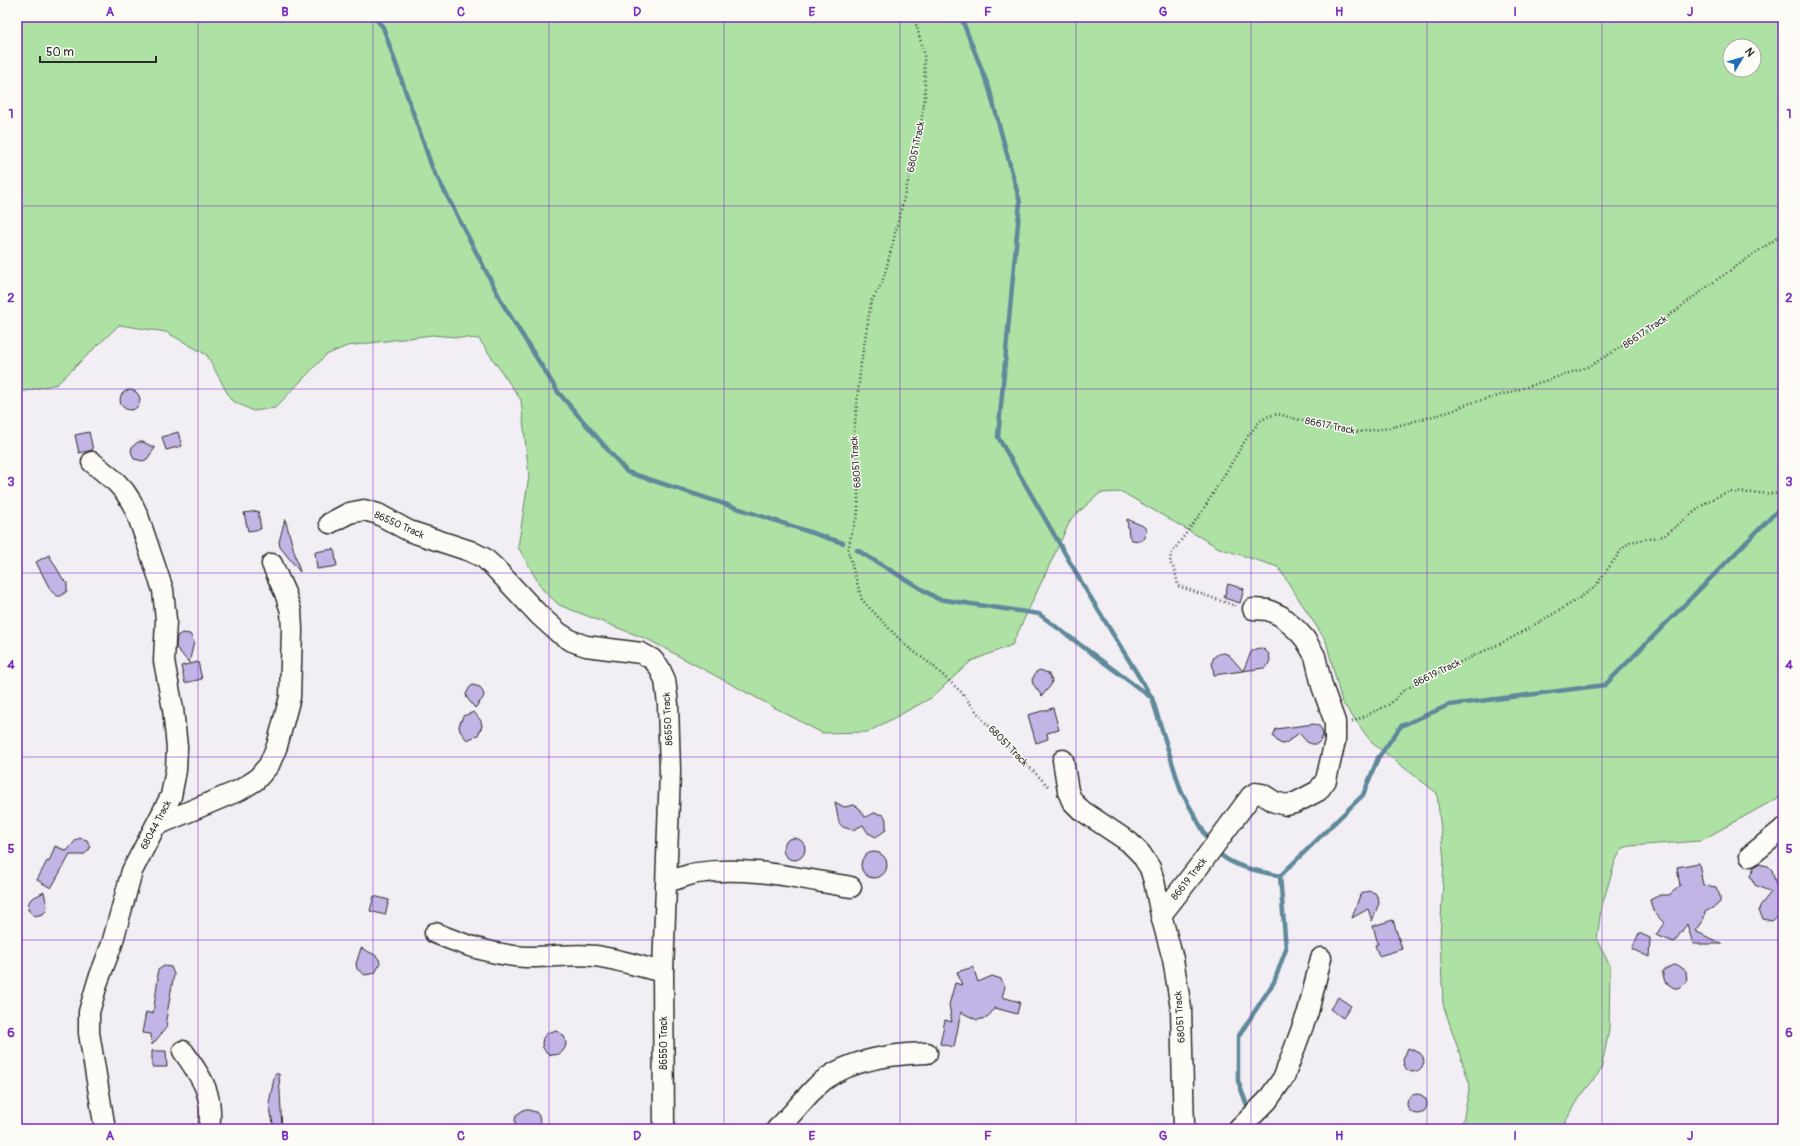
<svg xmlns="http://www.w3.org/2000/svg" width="1800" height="1146" viewBox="0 0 1800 1146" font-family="Pangolin,sans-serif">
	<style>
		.green { fill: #ade2a4; stroke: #6c8668; fill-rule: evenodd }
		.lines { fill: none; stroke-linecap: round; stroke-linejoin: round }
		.stream { stroke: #60899a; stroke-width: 4.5 }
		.building { fill: #c2b5e6; stroke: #2b2b2b }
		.minor-casing { stroke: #2b2b2b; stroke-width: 23 }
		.path { stroke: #2b2b2b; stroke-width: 2.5; stroke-dasharray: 1 3; stroke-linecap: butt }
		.minor { stroke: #fdfcf7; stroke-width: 20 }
		.grid { fill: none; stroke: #7b2cbf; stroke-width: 1; stroke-opacity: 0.55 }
		.labels { text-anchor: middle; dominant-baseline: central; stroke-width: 3; stroke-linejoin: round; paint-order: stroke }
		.street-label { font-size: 10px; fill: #2b2b2b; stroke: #fdfcf7 }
		.neatline { fill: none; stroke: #7b2cbf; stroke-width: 1.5 }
		.grid-label { font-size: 13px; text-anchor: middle; font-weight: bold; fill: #7b2cbf }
	</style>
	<rect width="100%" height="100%" fill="#f1eef4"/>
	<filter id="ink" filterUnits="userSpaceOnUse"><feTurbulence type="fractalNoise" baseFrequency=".025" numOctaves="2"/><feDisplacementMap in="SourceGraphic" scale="8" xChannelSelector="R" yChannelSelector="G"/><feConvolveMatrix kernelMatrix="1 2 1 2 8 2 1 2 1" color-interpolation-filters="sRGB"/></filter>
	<g filter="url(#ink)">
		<path class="green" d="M17,17h1766v778l-83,46 -70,5 -8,2 -7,14 -14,47 -4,31 13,26 -1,64 -8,40 -21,27 -19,32h-110l12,-8 7,-36 -27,-81 -3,-64 4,-80 -7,-67 -65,-50 -30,-41 -16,-61 -48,-74 -59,-19 -97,-56 -22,1 -29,26 -59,126 -41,16 -40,37 -63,34 -46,1 -173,-93 -90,-35 -17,-16 -24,-42 11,-71 -8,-76 -42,-61 -47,-4 -85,11 -21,9 -51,53 -22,3 -22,-11 -24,-45 -41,-23 -47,-7 -62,59 -40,9zM1730,46h24v24h-24z"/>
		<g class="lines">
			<path class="stream" d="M374,17l9,10 49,140 72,139 54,86 69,80 216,71
				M961,17l28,71 31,114 -22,235 88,153 66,108 29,93 25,45
				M857,550l81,49 101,15 110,82
				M1221,855c15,13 39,16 59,21l6,73 -12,33 -36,55v44l11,30
				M1280,876l83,-81 15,-37 23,-32 48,-21 156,-20 178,-180
				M1253,1121l3,8"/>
		</g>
		<path class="building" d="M120 400a10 10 0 1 1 20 0a10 10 0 1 1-20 0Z
			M89,432l4,18 -14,3 -4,-18z
			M178,432l4,14 -16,4 -4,-13z
			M138,442h5l12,6 -8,11 -4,2 -9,-2 -3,-8 1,-4z
			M258,511l3,18 -13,2 -4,-18z
			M285,519l15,53 -20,-25 -1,-5z
			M1127,519l16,7 3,3 -1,9 -4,3 -9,-1 -3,-4z
			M334,549l3,17 -20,3 -2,-17z
			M49,555l14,24 4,4v8l-6,5h-4l-6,-5 -15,-29z
			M1228,584l16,5 -4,14 -16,-5z
			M182,633l8,1 4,8 -5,21 -13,-16 1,-11z
			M1260,648l5,2 4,4 1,6 -2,5 -4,3 -50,7 -2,-13 2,-5 4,-3 6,-1 5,2 14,16 8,-19 4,-3z
			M198,662l4,17 -17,4 -4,-17z
			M1040,670l8,3 4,8 -1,4 -9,11 -9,-12 -1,-4 4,-8z
			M473,685l7,2 4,7 -1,4 -8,10 -8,-10 -1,-4 4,-7z
			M1053,708l6,22 -12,3 1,6 -12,4 -8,-28z
			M474,712l7,9 1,5 -4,9 -11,5 -7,-9 -1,-5 4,-10z
			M1314,724l5,2 3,4 1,5 -2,5 -4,4h-5l-5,-2 -8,-9 -13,10 -4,1 -4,-2 -5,-6 3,-7z
			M835,802l9,5 10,-2 5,3 6,9 9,-4 10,2 2,5v10l-10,7 -8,-4 -5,-8 -10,5 -10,-3 -4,-4z
			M783 849a11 11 0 1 1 22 0a11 11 0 1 1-22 0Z
			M80,838l7,2 3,7 -1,3 -6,5h-13l-19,33 -14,-8 10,-19 2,1 6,-16 12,5 9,-11z
			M861 865a13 13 0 1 1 26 0a13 13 0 1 1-26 0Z
			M1699,863l4,22 13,2 4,9v6l-4,4 -11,6 -1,6 -9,13 27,13h-29l-6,-20 -13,18 -18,-7 8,-12 -11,-12 -3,-11 10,-5h9l11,-9 -3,-19z
			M1758,864l10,2 4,4 6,23 5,-5v17l-2,2 -2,8 -7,6 -9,-2 -4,-8 1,-5 11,-14 -16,-7 -5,-9 4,-9z
			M1370,891l5,2 3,5 1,5 -7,18 -4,-12 -16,9 8,-23 5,-3z
			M44,892l3,14 -1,5 -3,3 -8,2 -7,-6 1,-8 2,-3z
			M374,896l15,4 -4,15 -15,-4z
			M1393,920l9,29 -23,7 -4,-11 3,-1 -5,-18z
			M1639,933l11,5 -1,19 -17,-8z
			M361,948l14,7 4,4 1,5 -5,9 -10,2 -8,-6 -1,-5z
			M1673,965h5l8,6 1,11 -8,6h-5l-9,-6 -3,-11z
			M164,966l7,1 3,7 -8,46 1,7 -15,18 -1,-11 -9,-1 4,-21 7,2 5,-36 -1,-4 1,-4z
			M973,967l5,15 14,-6 9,3 4,8 -3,10 18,5 -3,12 -22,-6 -8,10 -10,2 -16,-8 -7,35 -14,-3 5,-24 7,2 -3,-17 6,-22 7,2 -5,-13z
			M1338,997l13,9 -8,12 -13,-9z
			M542 1043a12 12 0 1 1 24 0a12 12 0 1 1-24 0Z
			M1408,1048l12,5 3,4 1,5 -2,5 -4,4 -6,1 -5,-2 -3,-5 -1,-5z
			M152,1051h14l1,16h-15z
			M275,1074h4l3,55h-8l-5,-26z
			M1407 1104a10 10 0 1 1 20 0a10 10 0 1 1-20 0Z
			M525,1109l11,3 3,4 1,6 -2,7h-21l-2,-8 1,-6z"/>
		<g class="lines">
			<g class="minor-casing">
				<path id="minor" d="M92,462l24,20 9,10 7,11 6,13 25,74 3,30 -2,41 9,48 4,38 -1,23 -5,26 -39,75 -20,73 -14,37 -9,31v21l16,96
					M330,523l19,-10 15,-3 14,4 31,17 61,20 14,7 10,9 45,48 20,18 13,8 14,5 55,7 11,6 7,8 6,13 3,24 2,67 -7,201 1,157
					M1063,760l5,31 4,10 9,9 48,32 12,12 9,14 4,13 7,34 12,44 8,49 3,121
					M157,825l83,-35 16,-10 13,-15 8,-19 13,-49 2,-67 -1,-19 -6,-18 -13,-29
					M1750,856l33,-27
					M667,882c10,-3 20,-7 30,-9 51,-8 104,6 154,14
					M1161,915l39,-50 51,-69 5,-3 6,1 13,8 11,3 9,-2 23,-12 8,-11 9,-39v-19l-13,-36 -7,-30 -10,-17 -7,-8 -17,-15 -13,-6 -15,-1
					M435,933c29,12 58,22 90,24 24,1 47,-4 70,-1 23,3 46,11 68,16
					M183,1051c19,27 31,43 26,78
					M777,1129c14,-13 25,-28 38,-41 27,-28 75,-34 112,-35
					M1239,1129l28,-28 17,-24 24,-65 13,-54"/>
			</g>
			<path class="path" d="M914,17l10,36 1,43 -6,41 -31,125 -6,21 -11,19 -10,61 -8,80 5,26v44l-7,22 -3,16 14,49 43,45 27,20 30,28 21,27 66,67
				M1236,606l-58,-20 -3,-16 -5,-7 1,-9 30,-41 47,-77 12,-15 9,-5 9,-2 52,14 29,4 30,-4 63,-17 15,-7 38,-10 85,-28 68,-42 57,-43 68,-47
				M1352,722l38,-18 13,-13 21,-12 84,-39 59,-34 27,-18 28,-39 8,-7 34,-6 44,-35 20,-9 55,2"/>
			<use href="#minor" class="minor"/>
		</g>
	</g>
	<path class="grid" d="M198,17v1112M373,17v1112M549,17v1112M724,17v1112M900,17v1112M1076,17v1112M1251,17v1112M1427,17v1112M1602,17v1112M17,206h1766M17,389h1766M17,573h1766M17,757h1766M17,940h1766"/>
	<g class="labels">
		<g class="street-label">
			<text transform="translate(916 147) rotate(-78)">68051 Track</text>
			<text transform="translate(1645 332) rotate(-34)">86617 Track</text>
			<text transform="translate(1330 426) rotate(12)">86617 Track</text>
			<text transform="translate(856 462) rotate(-94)">68051 Track</text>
			<text transform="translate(399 525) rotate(24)">86550 Track</text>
			<text transform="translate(1437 673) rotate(-26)">86619 Track</text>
			<text transform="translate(668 719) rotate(-93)">86550 Track</text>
			<text transform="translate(1008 746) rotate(46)">68051 Track</text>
			<text transform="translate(156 825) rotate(-62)">68044 Track</text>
			<text transform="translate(1189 879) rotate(-52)">86619 Track</text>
			<text transform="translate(1180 1017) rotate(-94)">68051 Track</text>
			<text transform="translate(664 1043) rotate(-90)">86550 Track</text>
		</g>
	</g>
	<rect width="1800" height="1146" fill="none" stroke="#fdfcf7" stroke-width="44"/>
	<g transform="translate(1742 58) rotate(52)"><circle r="19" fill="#fdfcf7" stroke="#a9a8a5"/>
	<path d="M0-3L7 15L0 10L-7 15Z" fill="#1f6fb2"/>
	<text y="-6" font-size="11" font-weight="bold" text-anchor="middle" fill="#2b2b2b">N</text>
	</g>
	<path d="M40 56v6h116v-6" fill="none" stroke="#2b2b2b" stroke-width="2"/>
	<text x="46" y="56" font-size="12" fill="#2b2b2b" stroke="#fdfcf7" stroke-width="3" paint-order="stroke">50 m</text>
	<rect x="22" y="22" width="1756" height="1102" class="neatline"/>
	<g class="grid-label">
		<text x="110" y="16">A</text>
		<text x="285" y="16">B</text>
		<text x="461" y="16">C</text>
		<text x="637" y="16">D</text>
		<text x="812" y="16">E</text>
		<text x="988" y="16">F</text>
		<text x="1163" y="16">G</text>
		<text x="1339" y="16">H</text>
		<text x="1515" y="16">I</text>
		<text x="1690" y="16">J</text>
		<text x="11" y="118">1</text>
		<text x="1789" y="118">1</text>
		<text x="11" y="302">2</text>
		<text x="1789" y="302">2</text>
		<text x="11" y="486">3</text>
		<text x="1789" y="486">3</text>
		<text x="11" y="669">4</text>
		<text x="1789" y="669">4</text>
		<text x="11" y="853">5</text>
		<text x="1789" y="853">5</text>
		<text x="11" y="1037">6</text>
		<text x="1789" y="1037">6</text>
		<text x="110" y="1140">A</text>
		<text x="285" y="1140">B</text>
		<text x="461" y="1140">C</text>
		<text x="637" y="1140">D</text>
		<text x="812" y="1140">E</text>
		<text x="988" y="1140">F</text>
		<text x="1163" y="1140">G</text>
		<text x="1339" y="1140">H</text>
		<text x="1515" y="1140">I</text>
		<text x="1690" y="1140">J</text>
	</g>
</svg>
